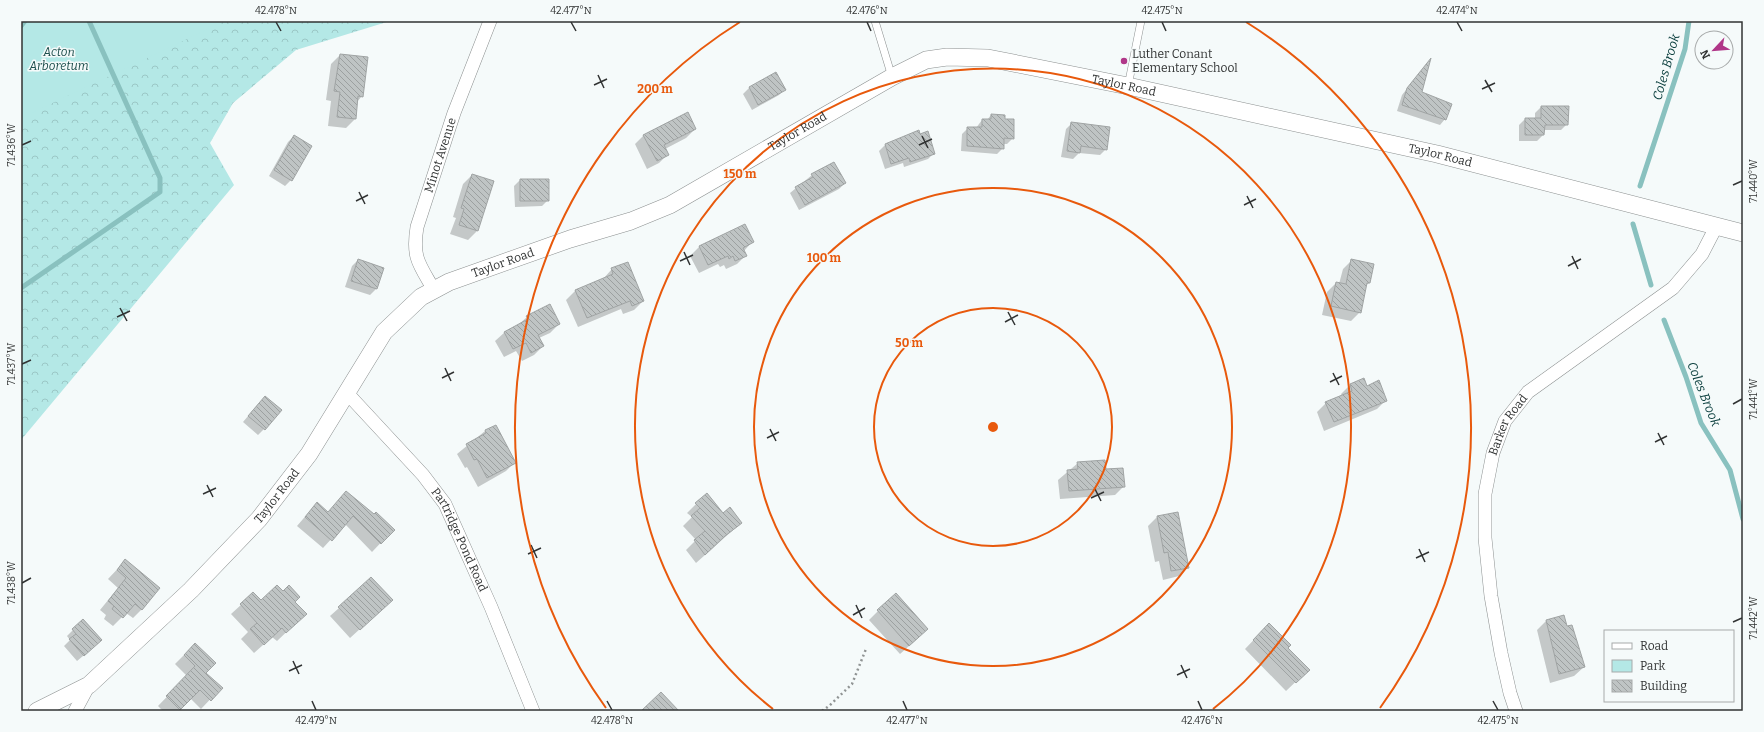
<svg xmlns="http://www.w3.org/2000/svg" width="1764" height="732" viewBox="0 0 1764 732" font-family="Bitter,serif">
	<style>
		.forest { fill: url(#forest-crowns) }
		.park { fill: #b4e8e6 }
		.shadow { fill: #0003 }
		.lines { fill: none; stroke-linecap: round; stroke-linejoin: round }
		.stream { stroke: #89c1bf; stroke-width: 5 }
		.building { fill: url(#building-back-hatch); stroke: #a0a4a4 }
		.service-casing { stroke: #8c9090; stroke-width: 8 }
		.minor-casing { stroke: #8c9090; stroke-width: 14 }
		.tertiary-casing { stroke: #8c9090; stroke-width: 18 }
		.path { stroke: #909494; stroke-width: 2.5; stroke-dasharray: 2 3; stroke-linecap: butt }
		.service { stroke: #fff; stroke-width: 7 }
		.minor { stroke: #fff; stroke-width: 13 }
		.tertiary { stroke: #fff; stroke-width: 17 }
		.ticks { fill: none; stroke: #313333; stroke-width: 1.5 }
		.ring { fill: none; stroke: #e8590c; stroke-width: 2 }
		.poi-dot { fill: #b03688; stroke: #f5fafa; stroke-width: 1.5 }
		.labels { text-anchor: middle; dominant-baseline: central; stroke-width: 3; stroke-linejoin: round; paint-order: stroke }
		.park-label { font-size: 12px; font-style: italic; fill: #1c4e4c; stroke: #f5fafa }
		.poi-label { font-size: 12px; fill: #313333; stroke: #f5fafa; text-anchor: start }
		.street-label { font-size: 12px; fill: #313333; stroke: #f5fafa }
		.water-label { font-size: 13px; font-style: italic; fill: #104342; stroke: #f5fafa }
		.centre { fill: #e8590c; stroke: #f5fafa; stroke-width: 2 }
		.ring-label { font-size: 12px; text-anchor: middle; font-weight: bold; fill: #e8590c; stroke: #f5fafa; stroke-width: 3; stroke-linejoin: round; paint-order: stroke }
		.neatline { fill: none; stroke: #313333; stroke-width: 1.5 }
		.ticks-label { font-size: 10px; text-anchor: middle; fill: #313333 }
	</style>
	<defs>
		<pattern id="forest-crowns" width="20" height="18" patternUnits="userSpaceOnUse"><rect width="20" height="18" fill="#b4e8e6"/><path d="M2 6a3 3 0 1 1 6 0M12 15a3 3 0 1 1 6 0" fill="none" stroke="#9bc7c6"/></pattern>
		<pattern id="building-back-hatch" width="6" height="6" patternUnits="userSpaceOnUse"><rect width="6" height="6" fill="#bfc4c4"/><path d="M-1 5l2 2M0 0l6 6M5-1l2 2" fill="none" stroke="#9ca0a0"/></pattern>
	</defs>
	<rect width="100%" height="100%" fill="#f5fafa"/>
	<path class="forest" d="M21,21h369l-94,29 -63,53 -23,40 24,42 -213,255z"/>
	<path class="park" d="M21,21h204l-204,97z"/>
	<path class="shadow" d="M340,55l22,41 -5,6 -2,17 -9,9 -18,-2 3,-25 -5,-1 5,-36z
		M1429,61l-9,32 25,26 -5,6 -43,-14 5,-16z
		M775,73l10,16 -6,6 -27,15 -9,-16 6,-6z
		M1541,107l26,17 -6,6h-18v5l-6,6h-18v-16l6,-6h10v-6z
		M991,115l13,5 9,18 -6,6h-4v4l-6,6 -36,-3 1,-17 6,-6h8l6,-8h5z
		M1072,123l34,26 -6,6 -21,-2 -6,6 -12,-2 5,-28z
		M695,129l-9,9 -21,11 3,5 -9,9 -12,6 -12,-25 9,-9z
		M918,132l16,21 -6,6 -24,8 -1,-4 -18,6 -6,-18 6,-6z
		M294,136l-3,44 -6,6 -16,-10 19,-34z
		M472,175l20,6 -15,50 -9,9 -18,-6 6,-16 -3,-1 10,-33z
		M812,175l33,8 -6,6 -40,21 -9,-17z
		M520,180l28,20 -6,6 -27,1 -1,-21z
		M744,225l8,17 -8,9 2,4 -9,9 -11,5 -2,-4 -4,2 -2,-3 -19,9 -9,-17 9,-9z
		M358,260l25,8 -7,21 -6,6 -25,-8 7,-21z
		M1352,260l17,23 -4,3 -5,26 -9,9 -29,-6 5,-23 9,-9 3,1 4,-15z
		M612,269l31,32 -9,9 -11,4 -2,-5 -43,18 -12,-27 9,-9 28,-12z
		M527,317l32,7 -9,9 -11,5 4,8 -9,9 -12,6 -6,-10 -12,6 -9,-16 10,-9 13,-7z
		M1363,380l3,7 20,13 -9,9 -53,22 -7,-19 9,-9 16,-7 -1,-2 9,-9z
		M259,403l5,26 -6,6 -15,-13z
		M485,431l30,31 -9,9 -28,16 -11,-20 -2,1 -8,-14z
		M1078,463l27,7 19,16 -9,9 -55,4 -2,-19z
		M346,492l47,38 -21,22 -27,-28 -22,24 -26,-22 12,-14 19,1z
		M705,495l18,19 18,9 -45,40 -10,-13 10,-10 -13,-14 9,-9 -5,-4z
		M1157,517l31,50 -9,9 -16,4 -4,-19 -4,1 -7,-36z
		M125,561l17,48 -9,9 -7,-5 -13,13 -9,-7 2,-4 -6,-5 18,-22 -10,-9z
		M253,594l8,8h33l2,21 -19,18 -5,-4 -18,16 -13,-14 7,-7 -17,-18z
		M339,608l43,1 -32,29 -20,-22z
		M878,611l40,27 -18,16 -31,-34z
		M1563,616l21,51 -10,9 -24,7 -13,-53 9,-9z
		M83,620l12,26 -18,15 -13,-15 6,-6 -3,-4z
		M1269,624l18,24 21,22 -22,21 -41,-42z
		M195,644l10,29 16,15 -20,21 -11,-11 -13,13h-14l-5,-5 29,-30 -12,-12z"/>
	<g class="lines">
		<path class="stream" d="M21,26l4,-5
			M1640,186l45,-137 4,-28
			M1633,224l18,61
			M21,288l139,-96v-14l-71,-157
			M1664,320l22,57 15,46 29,47 13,49"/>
	</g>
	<path class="building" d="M340,54l28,3 -5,40 -5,-1 -2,23 -19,-2 3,-25 -6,-1z
		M1431,58l-9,34 30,12 -6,16 -44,-15 5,-17z
		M776,72l10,18 -28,15 -9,-18z
		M1541,106h28l-1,19h-23l-1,10h-19v-17h16z
		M688,112l8,17 -32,16 5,10 -12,6 -14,-26z
		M991,114l14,1v4h9v20l-10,-1v11l-37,-3v-19h15v-8h9z
		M1071,122l39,5 -3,23 -26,-4 -1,7 -13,-2z
		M919,130l1,4 8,-3 7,23 -25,8 -1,-4 -18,6 -6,-20z
		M294,135l18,11 -20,35 -18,-11z
		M834,162l12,21 -41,22 -10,-18 18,-10 -2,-3z
		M472,174l22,7 -16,50 -19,-6 5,-16 -3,-1z
		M520,179h29v22h-29z
		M745,224l9,18 -11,6 4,8 -12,5 -2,-5 -4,3 -1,-3 -20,9 -9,-19z
		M358,259l26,9 -7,21 -26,-8z
		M1351,259l23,5 -4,19h-3l-6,30 -30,-7 5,-24 10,2z
		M628,262l16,39 -12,5 -2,-5 -43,17 -12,-28 38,-16 -2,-6z
		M550,304l10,20 -22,11 6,11 -13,7 -5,-10 -13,6 -9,-17 24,-13 -2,-3z
		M1364,378l3,8 12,-6 8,21 -53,21 -9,-20 27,-11 -2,-7z
		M265,396l17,14 -17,20 -17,-14z
		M496,425l20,38 -29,15 -10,-19 -3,1 -8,-16 20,-11 -1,-3z
		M1105,460l1,9 17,-1 2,19 -56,4 -2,-21 11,-1 -1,-7z
		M346,491l28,23 2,-2 19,18 -14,14 -28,-28 -21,25 -27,-24 12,-15 11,10z
		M707,493l16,20 7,-6 12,16 -17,13 -20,19 -11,-15 11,-9 -14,-15 9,-8 -5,-5z
		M1178,512l11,56 -18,3 -3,-19 -4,1 -7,-37z
		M125,559l35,29 -18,22 -7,-6 -12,14 -11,-9 2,-3 -6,-5 18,-23 -9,-8z
		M371,577l22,23 -33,30 -22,-23z
		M277,585l6,6 6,-6 11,12 -5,5 12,12 -21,19 -4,-5 -18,17 -14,-16 7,-6 -17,-19 13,-12 8,8z
		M896,593l32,36 -19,17 -32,-36z
		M1564,615l3,11 5,-1 13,42 -26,7 -13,-54z
		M83,619l19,21 -18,16 -15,-17 7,-5 -4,-5z
		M1269,623l22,22 -3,3 22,22 -14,13 -43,-43z
		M195,643l21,20 -10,10 17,15 -12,13 -11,-11 -20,20 -14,-14 29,-30 -11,-11z
		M661,692l18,19h-38z"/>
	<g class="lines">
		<g class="service-casing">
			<path id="service" d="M875,21l17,56
				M1128,86l13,-65"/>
		</g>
		<g class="minor-casing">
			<g id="minor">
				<path id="s1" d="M434,290c-15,-26 -22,-32 -17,-63l37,-114 36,-92"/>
				<path id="s2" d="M346,392l77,83 22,29 46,103 42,104"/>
				<path d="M75,711l14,-26"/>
				<path id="s3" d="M1516,711l-6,-18 -9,-40 -10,-57 -6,-58v-44l8,-41 12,-32 23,-29 145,-104 29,-34 15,-29"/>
			</g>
		</g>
		<g class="tertiary-casing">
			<g id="tertiary">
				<path id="s4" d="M37,711l52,-26 102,-95 68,-71 50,-65 75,-122 37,-35 28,-15 121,-43 61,-18 39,-16 222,-128 34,-17 21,-3 41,1 140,28 309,68 306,79"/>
			</g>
		</g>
		<path class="path" d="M822,711l7,-5 23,-22 14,-35"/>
		<use href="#service" class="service"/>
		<use href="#minor" class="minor"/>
		<use href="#tertiary" class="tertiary"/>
	</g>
	<path class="ticks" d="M276,22l5,9M571,22l5,9M867,22l4,9M1162,22l4,9M1457,22l5,9M598,75l6,13M1485,80l7,12M594,85l13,-6M1482,89l13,-6M922,136l6,12M22,145l9,-4M919,145l13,-6M1733,185l9,-4M359,192l6,12M1247,196l6,12M356,201l12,-6M1244,205l12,-6M684,252l6,13M1572,256l6,13M680,261l13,-6M1568,266l13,-7M120,308l7,13M1008,312l7,13M117,317l13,-6M1005,322l13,-7M22,364l9,-4M445,368l6,13M1333,373l6,12M442,378l12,-6M1330,382l12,-6M1733,404l9,-5M770,429l6,12M1658,433l6,12M767,438l12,-6M1655,442l12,-6M207,485l6,12M1095,489l6,12M203,494l13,-6M1091,498l13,-6M531,545l6,13M1419,549l6,13M528,554l13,-6M1416,558l13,-6M22,583l9,-5M856,605l6,13M853,615l12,-7M1733,622l9,-4M293,661l6,13M1181,665l6,13M289,671l13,-6M1177,675l13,-6M312,701l4,9M607,701l5,9M903,701l4,9M1198,701l4,9M1493,701l5,9"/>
	<g class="ring">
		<circle cx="993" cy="427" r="119"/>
		<circle cx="993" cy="427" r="239"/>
		<path d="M773 709A358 358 0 1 1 1213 709"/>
		<path d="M606 708A478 478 0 0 1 740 22M1246 22A478 478 0 0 1 1380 708"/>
	</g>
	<circle class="poi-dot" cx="1124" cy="61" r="4"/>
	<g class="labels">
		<g class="park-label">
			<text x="59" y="52">Acton<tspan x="59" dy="14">Arboretum</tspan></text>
		</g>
		<g class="poi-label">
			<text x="1132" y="54">Luther Conant<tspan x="1132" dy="14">Elementary School</tspan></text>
		</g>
		<g class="street-label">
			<text stroke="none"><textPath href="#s4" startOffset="1333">Taylor Road</textPath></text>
			<text stroke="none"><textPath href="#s4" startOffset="985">Taylor Road</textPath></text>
			<text stroke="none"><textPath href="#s4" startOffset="1657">Taylor Road</textPath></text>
			<text stroke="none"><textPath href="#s1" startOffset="143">Minot Avenue</textPath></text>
			<text stroke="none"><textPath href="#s4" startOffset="661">Taylor Road</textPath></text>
			<text stroke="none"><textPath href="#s3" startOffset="294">Barker Road</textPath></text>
			<text stroke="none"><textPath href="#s4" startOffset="325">Taylor Road</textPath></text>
			<text stroke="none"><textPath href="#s2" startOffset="188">Partridge Pond Road</textPath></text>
		</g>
		<g class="water-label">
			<text transform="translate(1666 67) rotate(-74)">Coles Brook</text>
			<text transform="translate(1704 394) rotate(68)">Coles Brook</text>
		</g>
	</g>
	<circle cx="993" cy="427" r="6" class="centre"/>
	<g class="ring-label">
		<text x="655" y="93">200 m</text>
		<text x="740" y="178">150 m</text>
		<text x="824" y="262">100 m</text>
		<text x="909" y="347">50 m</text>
	</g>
	<rect width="1764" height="732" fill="none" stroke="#f5fafa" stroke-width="44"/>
	<rect x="1604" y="630" width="130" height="72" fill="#f5fafa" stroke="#a7aaaa"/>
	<rect x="1612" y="643" width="20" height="6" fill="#ffffff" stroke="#a7aaaa"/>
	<text x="1640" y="650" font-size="12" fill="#313333">Road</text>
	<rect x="1612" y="660" width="20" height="12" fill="#b4e8e6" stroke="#a7aaaa"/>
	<text x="1640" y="670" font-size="12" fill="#313333">Park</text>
	<rect x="1612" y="680" width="20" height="12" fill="url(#building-back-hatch)" stroke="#a7aaaa"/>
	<text x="1640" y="690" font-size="12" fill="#313333">Building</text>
	<g transform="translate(1714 50) rotate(244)"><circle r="19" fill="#f5fafa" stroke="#a7aaaa"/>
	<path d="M0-3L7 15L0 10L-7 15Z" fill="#b03688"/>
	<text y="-6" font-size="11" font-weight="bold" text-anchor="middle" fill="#313333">N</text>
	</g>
	<rect x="22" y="22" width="1720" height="688" class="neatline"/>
	<g class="ticks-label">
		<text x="276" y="14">42.478°N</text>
		<text x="571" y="14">42.477°N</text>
		<text x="867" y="14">42.476°N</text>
		<text x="1162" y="14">42.475°N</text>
		<text x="1457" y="14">42.474°N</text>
		<text transform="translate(11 145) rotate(-90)" y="4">71.436°W</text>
		<text transform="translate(1753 181) rotate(-90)" y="4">71.440°W</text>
		<text transform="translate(11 364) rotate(-90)" y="4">71.437°W</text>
		<text transform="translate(1753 399) rotate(-90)" y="4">71.441°W</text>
		<text transform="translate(11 583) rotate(-90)" y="4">71.438°W</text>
		<text transform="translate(1753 618) rotate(-90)" y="4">71.442°W</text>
		<text x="316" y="724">42.479°N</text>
		<text x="612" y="724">42.478°N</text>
		<text x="907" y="724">42.477°N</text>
		<text x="1202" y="724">42.476°N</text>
		<text x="1498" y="724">42.475°N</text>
	</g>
</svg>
